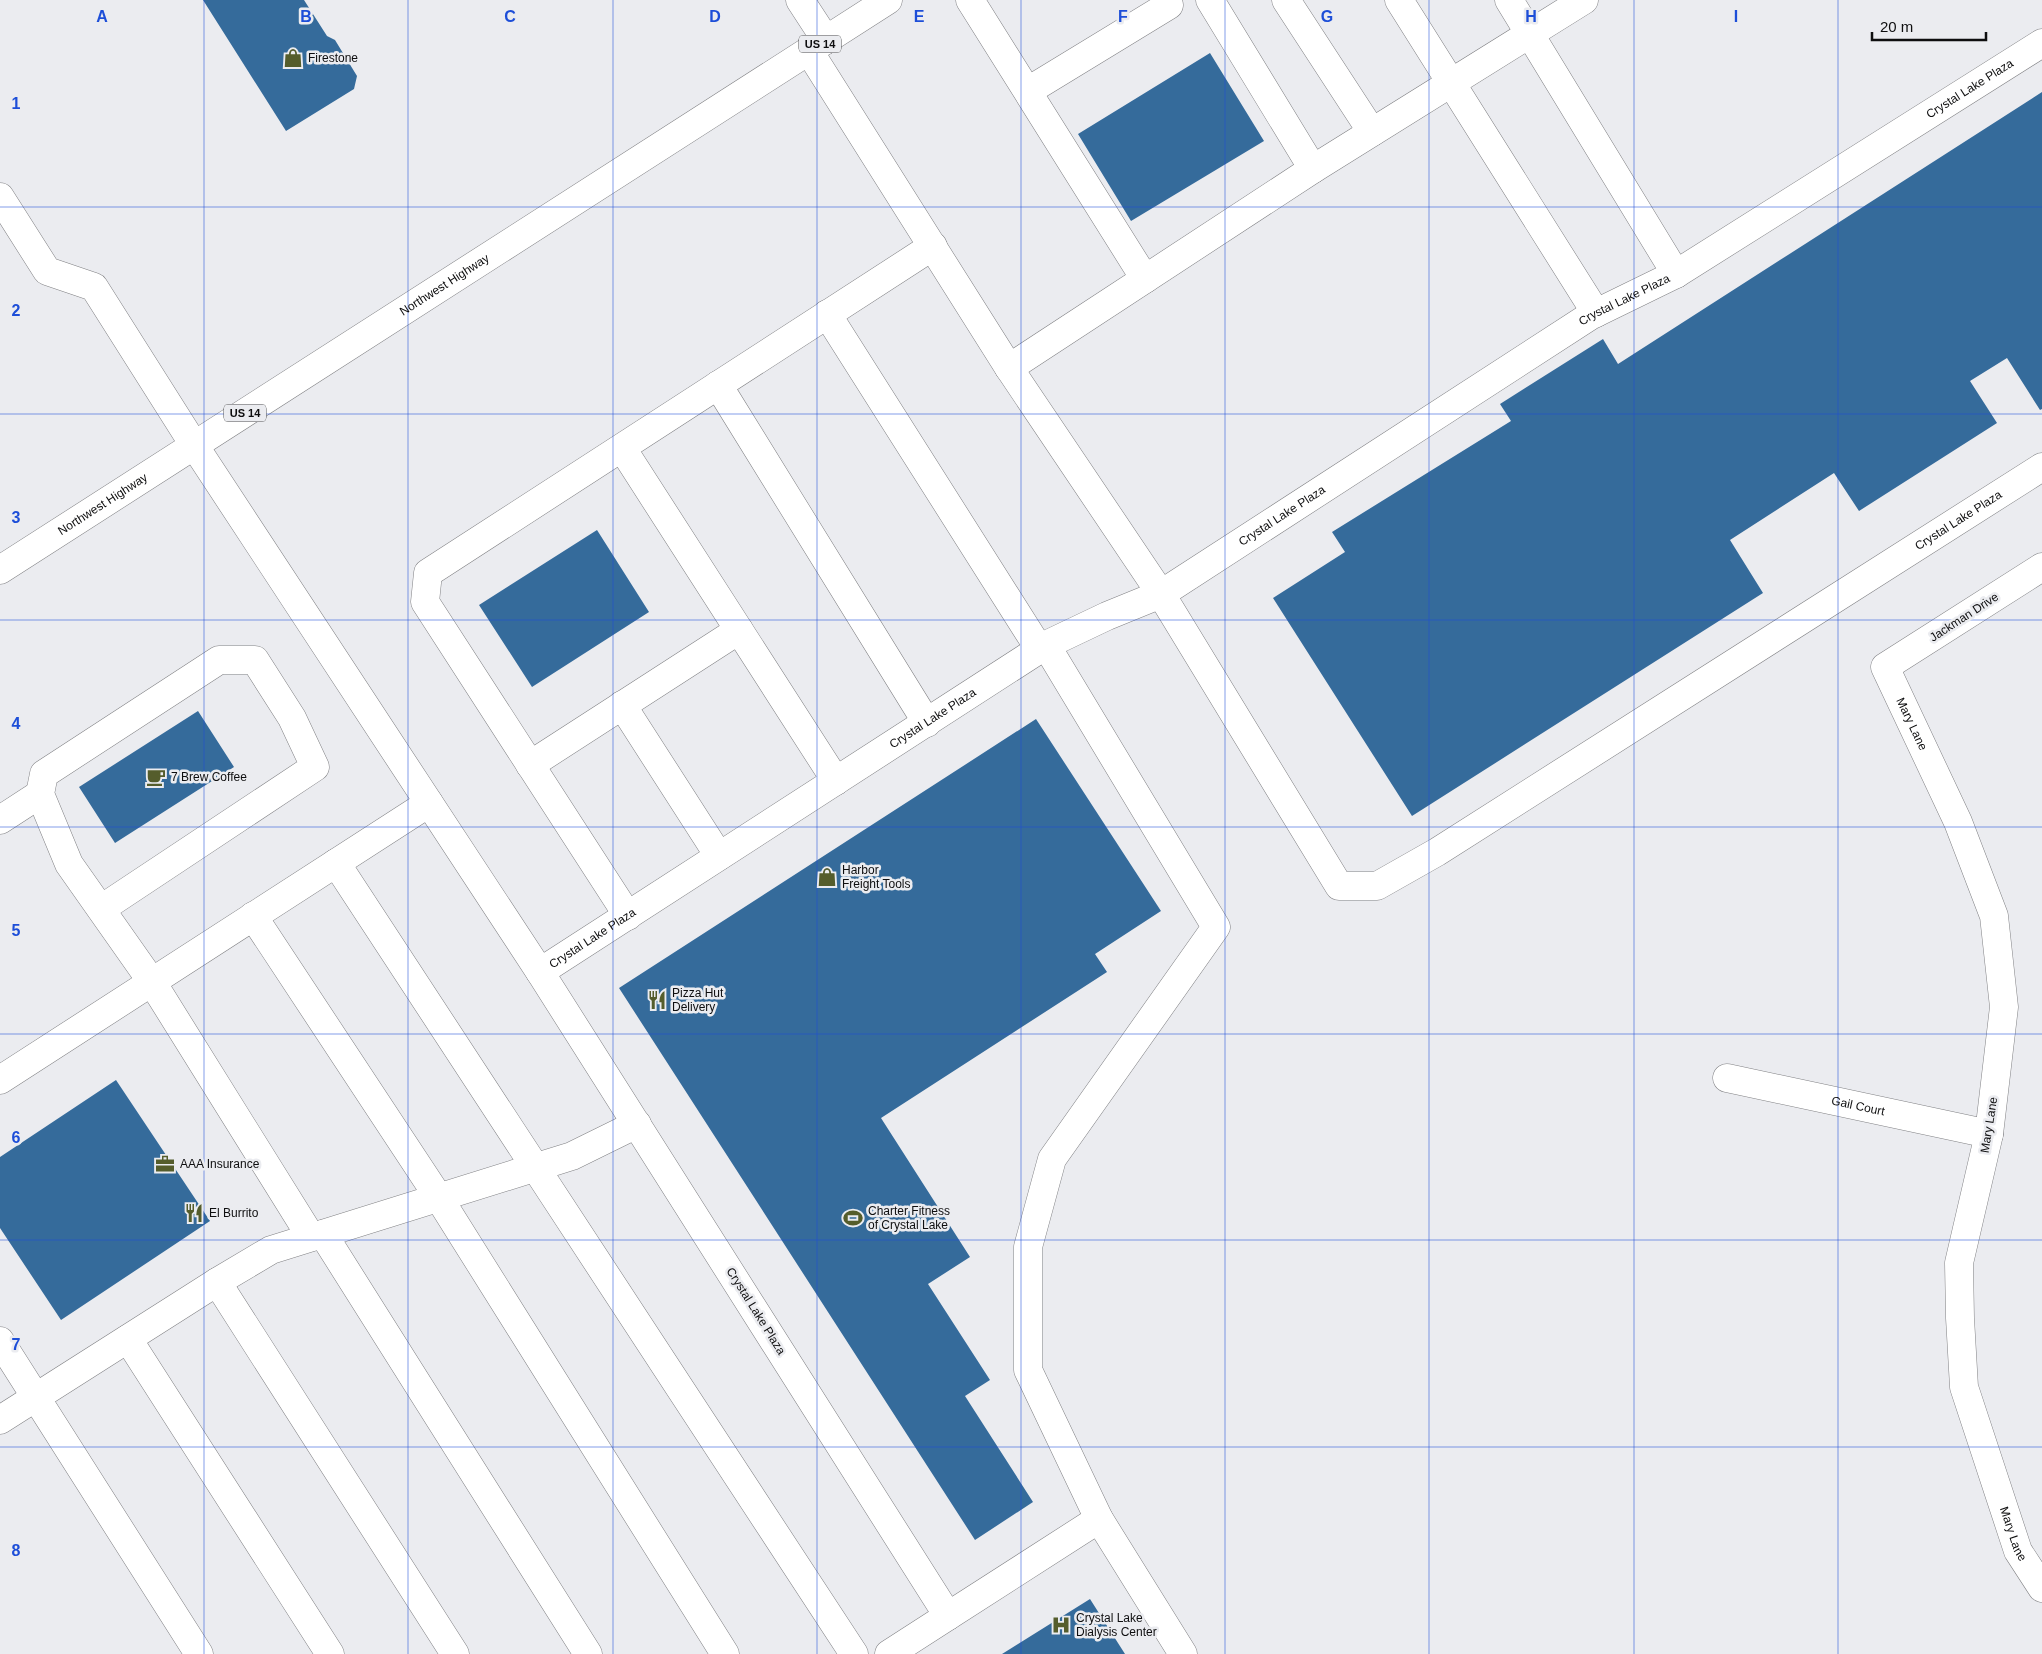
<svg xmlns="http://www.w3.org/2000/svg" width="2042" height="1654" viewBox="0 0 2042 1654" font-family="Helvetica,sans-serif">
	<style>
		.building { fill: #356b9b }
		.lines { fill: none; stroke-linecap: round; stroke-linejoin: round }
		.minor-casing { stroke: #808184; stroke-width: 29 }
		.major-casing { stroke: #808184; stroke-width: 29 }
		.minor { stroke: #fff; stroke-width: 28 }
		.major { stroke: #fff; stroke-width: 28 }
		.grid { fill: none; stroke: #1d4ed8; stroke-width: 1; stroke-opacity: 0.55 }
		.labels { text-anchor: middle; dominant-baseline: central; stroke-width: 5; stroke-linejoin: round; paint-order: stroke }
		.shield { fill: #ebecf0; stroke: #505152; stroke-width: 1 }
		.shield-label { font-size: 11px; font-weight: bold; fill: #0e0e0f }
		.poi-label { font-size: 12px; fill: #0e0e0f; stroke: #ebecf0; text-anchor: start }
		.street-label { font-size: 12px; fill: #0e0e0f; stroke: #ebecf0 }
		.grid-label { font-size: 16px; text-anchor: middle; font-weight: bold; fill: #1d4ed8; stroke: #ebecf0; stroke-width: 5; stroke-linejoin: round; paint-order: stroke }
	</style>
	<rect width="100%" height="100%" fill="#ebecf0"/>
	<path class="building" d="M203,0h101l23,36 8,4 22,36 -3,13 -68,42z
		M1210,53l54,88 -133,80 -53,-87z
		M2042,92v317l-2,1 -33,-52 -37,23 27,42 -138,88 -25,-38 -104,67 33,53 -351,223 -139,-218 72,-46 -13,-20 179,-111 -11,-17 103,-65 15,25z
		M597,530l52,82 -117,75 -53,-82z
		M198,711l36,56 -119,76 -36,-56z
		M1036,719l125,192 -66,43 12,18 -226,146 89,139 -42,27 62,96 -25,16 68,106 -58,38 -356,-552z
		M116,1080l94,141 -149,99 -61,-92v-71z
		M1090,1599l35,55h-123z"/>
	<g class="lines">
		<g class="minor-casing">
			<g id="minor">
				<path d="M800,0l26,40"/>
				<path d="M970,0l175,279"/>
				<path d="M1210,0l103,169"/>
				<path d="M1286,0l86,132"/>
				<path d="M1399,0l197,313"/>
				<path d="M1509,0l167,274"/>
				<path id="s1" d="M809,51l200,317 152,226 178,292h38l60,-34 605,-385"/>
				<path d="M1028,91l141,-86"/>
				<path d="M0,197l47,74 47,16 100,158 346,527"/>
				<path d="M827,314l213,336"/>
				<path d="M1009,368l304,-199 271,-169"/>
				<path d="M718,385l209,338"/>
				<path d="M622,448l214,333"/>
				<path id="s2" d="M2042,567l-157,100 73,155 36,94 10,91 -15,127 -30,129 1,55 4,69 54,164 24,37"/>
				<path d="M1046,645l170,282 -164,232 -24,88v123l71,149 84,135"/>
				<path d="M622,705l97,151"/>
				<path d="M530,765l209,-135"/>
				<path d="M0,820l40,-26"/>
				<path d="M336,863l518,791"/>
				<path d="M101,909l214,-142 -23,-49 -37,-58h-36l-175,114 -4,20 29,70 83,118 159,255"/>
				<path d="M253,916l186,282 286,456"/>
				<path d="M628,916l-203,-314 3,-29 505,-327"/>
				<path id="s3" d="M1727,1078l262,56"/>
				<path d="M0,1080l429,-277"/>
				<path d="M323,1234l265,420"/>
				<path d="M217,1282l238,372"/>
				<path d="M128,1339l202,315"/>
				<path d="M0,1341l199,313"/>
				<path d="M0,1420l217,-138 54,-32 301,-94 65,-32"/>
				<path d="M948,1616l151,-97"/>
				<path id="s4" d="M889,1654l59,-38 -408,-644 506,-327 61,-29 54,-22 429,-278 86,-42 366,-231"/>
			</g>
		</g>
		<g class="major-casing">
			<g id="major">
				<path id="s5" d="M0,570l888,-570"/>
			</g>
		</g>
		<use href="#minor" class="minor"/>
		<use href="#major" class="major"/>
	</g>
	<path class="grid" d="M204,0v1654M408,0v1654M613,0v1654M817,0v1654M1021,0v1654M1225,0v1654M1429,0v1654M1634,0v1654M1838,0v1654M0,207h2042M0,414h2042M0,620h2042M0,827h2042M0,1034h2042M0,1240h2042M0,1447h2042"/>
	<defs>
		<g id="shop-bare" transform="scale(1.5)"><path d="M-5-2.5h2.3a2.7 3.5 0 0 1 5.4 0H5L5.5 6h-11ZM-1.5-2.5h3a1.5 2.3 0 0 0-3 0Z" fill="#555d2c" stroke="#ebecf0" stroke-width="2.5" paint-order="stroke"/></g>
		<g id="cafe-bare" transform="scale(1.5)"><path d="M-5.5-4.5H6V0H3Q3 3.5 0 3.5H-2.5Q-5.5 3.5-5.5 0ZM3-3.2v2h1.7v-2ZM-6 4.5H4V6H-6Z" fill="#555d2c" stroke="#ebecf0" stroke-width="2.5" paint-order="stroke"/></g>
		<g id="restaurant-bare" transform="scale(1.5)"><path d="M-5-6h1v4h1v-4h1v4h1v-4h1v5L-1.5 .5V6h-2V.5L-5-1ZM5-6V6H3V1.5H1.5Q1.5-4 5-6Z" fill="#555d2c" stroke="#ebecf0" stroke-width="2.5" paint-order="stroke"/></g>
		<g id="office-bare" transform="scale(1.5)"><path d="M-6-3h4V-5.5h4V-3h4V5H-6ZM-1-4.5V-3h2v-1.5ZM-6 0V1H6V0Z" fill="#555d2c" stroke="#ebecf0" stroke-width="2.5" paint-order="stroke"/></g>
		<g id="stadium-bare" transform="scale(1.5)"><path d="M0-5a6.5 5 0 1 0 0 10a6.5 5 0 1 0 0-10ZM-3.5-1.8h7v3.6h-7Z" fill="#555d2c" stroke="#ebecf0" stroke-width="2.5" paint-order="stroke"/></g>
		<g id="hospital-bare" transform="scale(1.5)"><path d="M-5-5h3v3.5h4V-5h3V5h-3V1.5h-4V5h-3Z" fill="#555d2c" stroke="#ebecf0" stroke-width="2.5" paint-order="stroke"/></g>
	</defs>
	<g fill-rule="evenodd">
		<use href="#shop-bare" x="293" y="58"/>
		<use href="#cafe-bare" x="156" y="777"/>
		<use href="#shop-bare" x="827" y="877"/>
		<use href="#restaurant-bare" x="657" y="1000"/>
		<use href="#office-bare" x="165" y="1164"/>
		<use href="#restaurant-bare" x="194" y="1213"/>
		<use href="#stadium-bare" x="853" y="1218"/>
		<use href="#hospital-bare" x="1061" y="1625"/>
	</g>
	<g class="labels">
		<g class="shield">
			<rect x="799" y="35.5" width="42" height="17" rx="4"/>
			<rect x="224" y="404.5" width="42" height="17" rx="4"/>
		</g>
		<g class="shield-label">
			<text x="820" y="44">US 14</text>
			<text x="245" y="413">US 14</text>
		</g>
		<g class="poi-label">
			<text x="308" y="58">Firestone</text>
			<text x="171" y="777">7 Brew Coffee</text>
			<text x="842" y="870">Harbor<tspan x="842" dy="14">Freight Tools</tspan></text>
			<text x="672" y="993">Pizza Hut<tspan x="672" dy="14">Delivery</tspan></text>
			<text x="180" y="1164">AAA Insurance</text>
			<text x="868" y="1211">Charter Fitness<tspan x="868" dy="14">of Crystal Lake</tspan></text>
			<text x="209" y="1213">El Burrito</text>
			<text x="1076" y="1618">Crystal Lake<tspan x="1076" dy="14">Dialysis Center</tspan></text>
		</g>
		<g class="street-label">
			<text stroke="none"><textPath href="#s4" startOffset="2515">Crystal Lake Plaza</textPath></text>
			<text stroke="none"><textPath href="#s5" startOffset="528">Northwest Highway</textPath></text>
			<text stroke="none"><textPath href="#s4" startOffset="2110">Crystal Lake Plaza</textPath></text>
			<text stroke="none"><textPath href="#s5" startOffset="122">Northwest Highway</textPath></text>
			<text stroke="none"><textPath href="#s4" startOffset="1705">Crystal Lake Plaza</textPath></text>
			<text stroke="none"><textPath href="#s1" startOffset="1714">Crystal Lake Plaza</textPath></text>
			<text transform="translate(1964 617) rotate(-33)">Jackman Drive</text>
			<text stroke="none"><textPath href="#s4" startOffset="1300">Crystal Lake Plaza</textPath></text>
			<text stroke="none"><textPath href="#s2" startOffset="249">Mary Lane</textPath></text>
			<text stroke="none"><textPath href="#s4" startOffset="895">Crystal Lake Plaza</textPath></text>
			<text stroke="none"><textPath href="#s3" startOffset="134">Gail Court</textPath></text>
			<text transform="translate(1989 1125) rotate(-81)">Mary Lane</text>
			<text transform="translate(756 1311) rotate(58)">Crystal Lake Plaza</text>
			<text stroke="none"><textPath href="#s2" startOffset="1089">Mary Lane</textPath></text>
		</g>
	</g>
	<g class="grid-label">
		<text x="102" y="22">A</text>
		<text x="306" y="22">B</text>
		<text x="510" y="22">C</text>
		<text x="715" y="22">D</text>
		<text x="919" y="22">E</text>
		<text x="1123" y="22">F</text>
		<text x="1327" y="22">G</text>
		<text x="1531" y="22">H</text>
		<text x="1736" y="22">I</text>
		<text x="16" y="109">1</text>
		<text x="16" y="316">2</text>
		<text x="16" y="523">3</text>
		<text x="16" y="729">4</text>
		<text x="16" y="936">5</text>
		<text x="16" y="1143">6</text>
		<text x="16" y="1350">7</text>
		<text x="16" y="1556">8</text>
	</g>
	<path d="M1872 32v8h114v-8" fill="none" stroke="#0e0e0f" stroke-width="2.5"/>
	<text x="1880" y="32" font-size="15" fill="#0e0e0f" stroke="#ebecf0" stroke-width="4" paint-order="stroke">20 m</text>
</svg>
